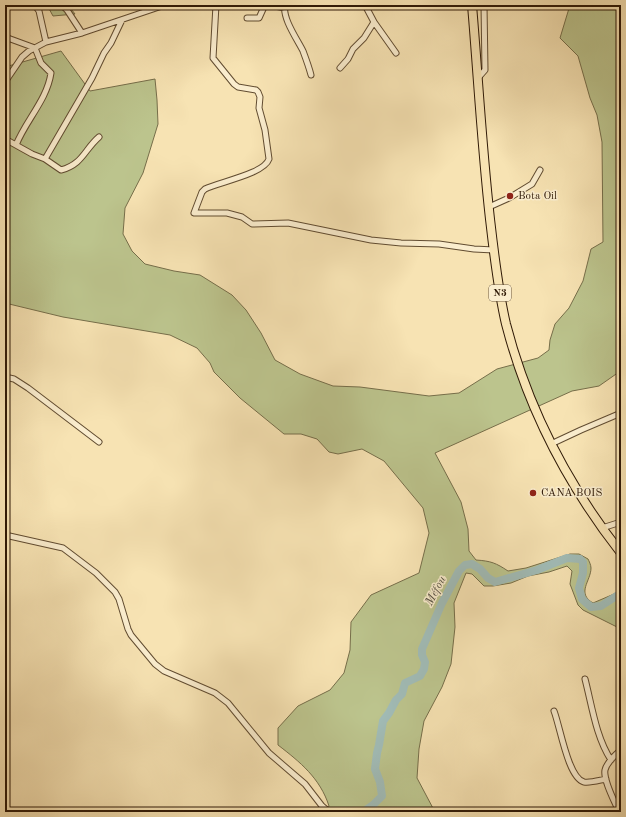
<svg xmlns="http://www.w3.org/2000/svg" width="626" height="817" viewBox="0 0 626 817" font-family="'Old Standard TT',serif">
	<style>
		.green { fill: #bcc48d; stroke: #766e4a }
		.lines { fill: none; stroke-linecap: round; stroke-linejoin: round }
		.river { stroke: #a1bcb7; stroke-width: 8 }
		.minor-casing { stroke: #614c31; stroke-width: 7 }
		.highway-casing { stroke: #2f1906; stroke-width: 10 }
		.minor { stroke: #faedce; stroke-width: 5 }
		.highway { stroke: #f7e3b3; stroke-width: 8 }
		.poi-dot { fill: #8f2418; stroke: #faedce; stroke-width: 1.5 }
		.labels { text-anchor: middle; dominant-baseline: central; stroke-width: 3; stroke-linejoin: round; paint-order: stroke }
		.shield { fill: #faedce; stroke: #6c5942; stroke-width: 1 }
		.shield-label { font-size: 10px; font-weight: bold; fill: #2f1906 }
		.poi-label { font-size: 11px; fill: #2f1906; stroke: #faedce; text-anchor: start }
		.water-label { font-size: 12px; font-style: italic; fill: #575244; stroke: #faedce }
	</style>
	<rect width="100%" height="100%" fill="#f7e3b3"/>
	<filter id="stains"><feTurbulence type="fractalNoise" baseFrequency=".005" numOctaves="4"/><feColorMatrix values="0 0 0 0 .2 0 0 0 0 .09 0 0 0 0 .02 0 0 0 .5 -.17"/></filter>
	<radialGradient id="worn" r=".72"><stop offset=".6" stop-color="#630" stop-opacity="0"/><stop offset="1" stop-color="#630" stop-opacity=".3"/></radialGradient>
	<path class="green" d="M47,5h21l7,9 -22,2z
		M570,5h51v364l-2,3 -20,14 -27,5 -137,62 26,49 7,27 1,22 7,9c15,1 20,3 32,11l18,-3 44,-14h9l9,5c1,2 3,6 3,9 0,13 -15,25 2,35l28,-12v38l-38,-19 -5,-5 -8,-21 2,-13 -5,-5 -18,6 -21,4 -17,7 -18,3h-9l-12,-12 -6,-1 -12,30 1,24 -4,37 -9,23 -18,34 -5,28 -2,29 18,34h-109l3,-6c-9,-28 -29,-44 -51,-61v-17l20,-22 32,-16 14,-17 6,-23 1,-28 20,-27 48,-22 10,-40 -6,-25 -39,-47 -22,-12 -24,5 -9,-2 -12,-13 -16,-5h-17l-44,-36 -26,-26 -4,-9 -13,-15 -27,-13 -107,-18 -58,-14v-236l56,-16 29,40 65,-12 2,21 1,24 -15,49 -18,35 -2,26 9,17 13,13 29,7 26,4 32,20 14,15 15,23 14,27 25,14 33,12 27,1 69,9 30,-3 38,-24 41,-11 11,-8 1,-10 5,-16 14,-16 14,-27 8,-32 12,-7 -1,-100 -5,-27 -7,-17 -12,-42 -18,-18z"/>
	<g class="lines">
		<path class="river" d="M363,812l10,-7 9,-9 -2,-14 -5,-13 2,-16 2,-8 4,-24 6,-8 7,-13 6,-6 3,-11 15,-7 4,-7 1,-7 -3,-7v-6l20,-46 17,-32 6,-6 7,-1 8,5 8,9 7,4 42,-12 30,-12 13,1 3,3v11l-4,15 3,11 9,8 10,-1 20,-13"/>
		<g class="minor-casing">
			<path id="minor" d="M35,5l4,6 7,31
				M62,5l5,5 15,23
				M216,5l-3,53 21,26 4,3 18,3 2,2 2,5 -1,11 6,22 4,29c-5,15 -50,23 -64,30l-3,3 -8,21h33l15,4 10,7 36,-1 83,17 30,3 38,1 35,5 20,1
				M270,5l15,3
				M285,5c-3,13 12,34 18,46 3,8 6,16 8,24
				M247,18h12l5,-11 5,-2
				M374,22l22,31
				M5,37l30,11 6,15 10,10c-4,27 -25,47 -35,72
				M340,68l8,-9 5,-10 11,-11 10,-16 -9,-17
				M478,78l7,-8 -1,-65
				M5,82l17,-25 7,-6 17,-9 36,-9 83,-28
				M5,139l27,15 13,5 47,-81 12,-25 7,-10 11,-23
				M45,159l16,11c22,-6 23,-20 38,-33
				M489,207l20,-9 23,-14 8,-14
				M5,377l9,2 14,9 71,54
				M551,444l30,-14 40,-17
				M602,528l19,-6
				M5,535l58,13 33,25 19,19 4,7 9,30 3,6 24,29 9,7 51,22 13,10 41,50 36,31 17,22 7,6
				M585,679c7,27 11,58 26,81
				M554,711c6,15 14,67 30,71 7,1 16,-2 22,-3
				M619,812c-4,-10 -16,-32 -14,-42 2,-8 10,-15 16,-20"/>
		</g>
		<g class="highway-casing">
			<path id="highway" d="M472,5c6,71 10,143 18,214 4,35 8,71 16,105 22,85 61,160 115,229"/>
		</g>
		<use href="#minor" class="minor"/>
		<use href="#highway" class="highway"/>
	</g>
	<g class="poi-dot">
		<circle cx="510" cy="196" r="4"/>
		<circle cx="533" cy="493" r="4"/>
	</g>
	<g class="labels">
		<rect class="shield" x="489" y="285" width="22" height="16" rx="3"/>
		<g class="shield-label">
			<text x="500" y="293">N3</text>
		</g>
		<g class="poi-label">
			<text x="518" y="196">Bota Oil</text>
			<text x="541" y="493">CANA BOIS</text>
		</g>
		<g class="water-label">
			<text transform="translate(436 591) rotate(-62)">Méfou</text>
		</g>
	</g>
	<rect width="626" height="817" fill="none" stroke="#f7e3b3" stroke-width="20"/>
	<rect x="6" y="6" width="614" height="805" fill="none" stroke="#2f1906" stroke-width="2"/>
	<rect x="10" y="10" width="606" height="797" fill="none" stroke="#2f1906"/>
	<rect width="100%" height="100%" filter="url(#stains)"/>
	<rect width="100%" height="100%" fill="url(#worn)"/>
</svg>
